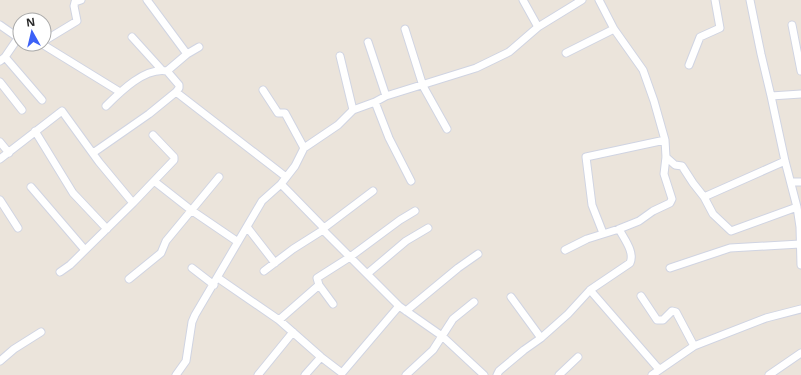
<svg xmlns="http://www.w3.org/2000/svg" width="801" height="375" viewBox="0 0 801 375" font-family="'Noto Sans',sans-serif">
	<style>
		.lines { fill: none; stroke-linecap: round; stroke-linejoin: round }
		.street-casing { stroke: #d0d4e2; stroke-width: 9 }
		.street { stroke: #fff; stroke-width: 7 }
	</style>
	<rect width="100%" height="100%" fill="#ebe4db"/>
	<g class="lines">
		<g class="street-casing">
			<path id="street" d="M147,0l40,54
				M523,0l15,27
				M750,0l11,54 10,42 14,65 12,46 3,20 1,38
				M0,25l20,14
				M792,25l9,46
				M405,29l18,57 24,43
				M132,37l29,32
				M44,41l33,-20 -3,-15 1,-4 6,-2
				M368,42l18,54
				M42,44l78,48
				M566,53l48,-24
				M340,56l13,54
				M5,57l37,43
				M0,61l5,-4 13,-19
				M689,65l11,-28 20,-9 -5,-28
				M167,71l20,-17 12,-7
				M0,82l22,28
				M263,90l15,23h7l19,35
				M176,92l110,85
				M771,96l30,-2
				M375,102l14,36 22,43
				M35,131l38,62 34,36
				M0,142l9,11
				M93,153l56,-39 27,-22 3,-4v-3l-12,-14c-22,-4 -46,20 -61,35
				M666,157l9,8 7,1 11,17 11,14 9,17 18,17 66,-24
				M0,159l62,-48 37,51 34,41
				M154,181l37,29 47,32
				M791,182h10
				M281,184l43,44 -1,2 76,76 43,30 42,39
				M31,187l54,63
				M704,197l81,-36
				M0,200l18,28
				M247,227l28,36
				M324,228l49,-37
				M603,233l-11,-28 -6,-48 79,-17
				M565,250l22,-11 32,-10 20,-8 14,-10 17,-8 2,-4 -8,-25 2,-17 -1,-17 -11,-39 -11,-31 -29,-41 -15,-29
				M192,268l22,17
				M670,268l60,-20 70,-4
				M264,271l29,-22 30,-19
				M60,272l10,-7 63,-62 41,-43v-3l-21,-22
				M367,274l39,-33 22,-13
				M218,278l61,42 42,37 21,16 57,-67
				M129,279l32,-26 5,-12 53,-64
				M319,285l14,19
				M590,290l67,77 3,2
				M641,296l16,24h6l9,-9 4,1 18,34
				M511,297l30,41
				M406,311l52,-43 20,-14
				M279,320l40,-35 -2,-7 33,-21 50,-37 15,-9
				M0,361l14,-12 27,-17
				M176,375l10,-14 6,-39 3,-7 67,-114 19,-17 14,-18 9,-18 34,-23 15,-15 22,-8 11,-6 90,-28 33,-16 29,-25 44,-27
				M258,375l35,-43
				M305,375l16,-18
				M406,375l27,-25 20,-31 21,-17
				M497,375l2,-4 25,-21 17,-12 27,-24 22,-24 40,-27c5,-11 -6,-24 -11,-34
				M559,375l19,-18
				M652,375l42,-29 72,-28 35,-9
				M769,375l32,-22"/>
		</g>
		<use href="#street" class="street"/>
	</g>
	<g transform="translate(32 32) rotate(352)"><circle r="19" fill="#ffffff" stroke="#a9a9a9"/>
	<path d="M0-3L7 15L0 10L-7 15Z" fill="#3c61f7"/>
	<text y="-6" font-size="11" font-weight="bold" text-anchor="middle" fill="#292929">N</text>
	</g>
</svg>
